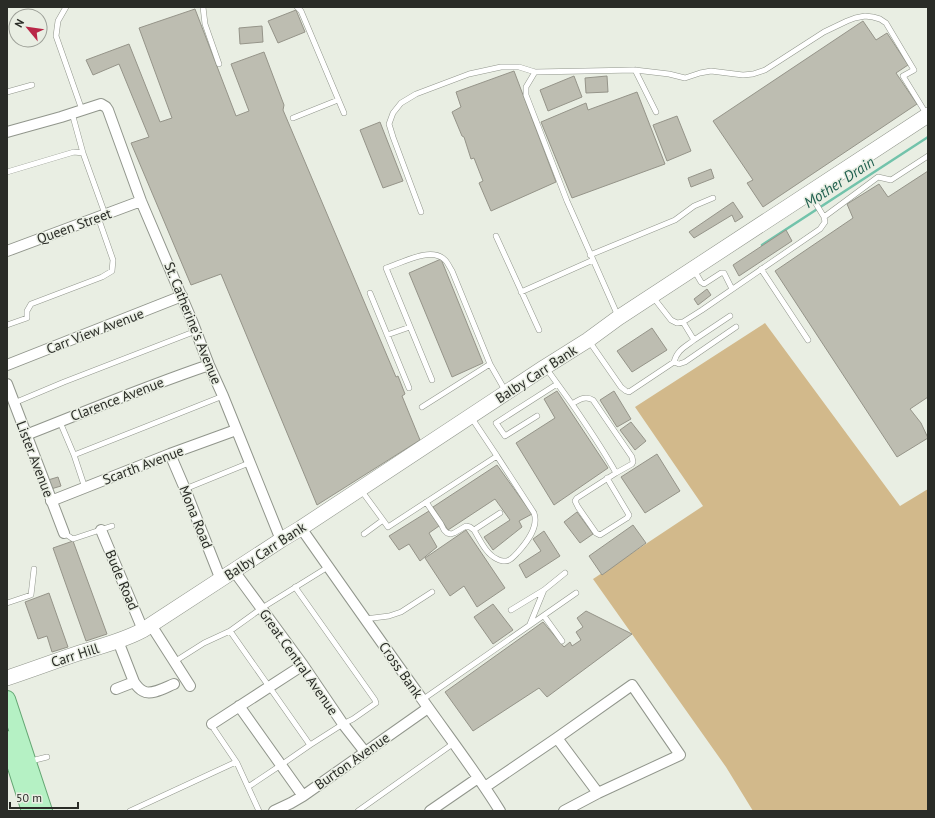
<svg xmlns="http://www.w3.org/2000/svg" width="935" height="818" viewBox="0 0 935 818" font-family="'PT Sans',sans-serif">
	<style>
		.green { fill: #d2b98b }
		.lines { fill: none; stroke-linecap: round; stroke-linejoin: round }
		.stream { stroke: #72c3ab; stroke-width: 2.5 }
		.building { fill: #bdbdb1; stroke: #959489 }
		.lane-casing { stroke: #91968c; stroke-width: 6 }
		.street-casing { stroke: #91968c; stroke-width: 12 }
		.secondary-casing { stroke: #91968c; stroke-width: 16 }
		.primary-casing { stroke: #64a673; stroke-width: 18 }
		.lane { stroke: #fff; stroke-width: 5 }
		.street { stroke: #fff; stroke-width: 10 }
		.secondary { stroke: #fff; stroke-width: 15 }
		.primary { stroke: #b5f1c4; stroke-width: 16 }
		.labels { text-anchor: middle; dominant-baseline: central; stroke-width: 3; stroke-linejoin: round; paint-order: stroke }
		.street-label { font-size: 14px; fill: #2a2c27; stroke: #e9eee3 }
		.water-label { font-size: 15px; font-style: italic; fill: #1e5f4e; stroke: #e9eee3 }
	</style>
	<rect width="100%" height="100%" fill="#e9eee3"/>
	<path class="green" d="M765,323l135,183 28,-17v322h-175l-27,-44 -133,-188 110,-73 -68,-99z"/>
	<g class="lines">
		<path class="stream" d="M762,245l166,-108"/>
	</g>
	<path class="building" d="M195,9l41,107 13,-5 -18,-47 33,-12 20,53 -1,5 113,267 2,-1 7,18 -3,2 18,44 -103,65 -96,-231 -30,11 -60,-142 18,-6 -30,-73 -26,11 -7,-15 43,-16 31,78 12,-4 -33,-90z
		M296,10l9,22 -27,11 -10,-22z
		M863,21l13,19 11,-7 21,32 -12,8 21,31 -154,103 -16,-24 6,-3 -40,-59z
		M262,26l1,16 -23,2 -1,-16z
		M514,71l42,111 -65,29 -12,-28 4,-2 -9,-23 -3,1 -7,-22 -2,-1 -10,-24 9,-5 -5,-15z
		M574,76l8,21 -34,14 -8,-21z
		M607,76l1,16 -22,1 -1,-15z
		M637,92l28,72 -93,34 -31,-76 45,-19 2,7z
		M677,116l14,35 -24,10 -14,-36z
		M380,122l23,59 -20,7 -23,-58z
		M711,169l3,9 -23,9 -3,-9z
		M928,171v226l-18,12 11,14 7,15 -31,19 -122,-186 78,-53 -6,-14 32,-20 9,13z
		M733,202l10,15 -8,5 -3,-7 -38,23 -5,-6z
		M786,230l6,11 -53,35 -6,-11z
		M441,259l42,104 -31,14 -43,-104z
		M707,289l4,6 -13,10 -4,-6z
		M652,328l15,22 -35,22 -15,-21z
		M557,391l51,77 -54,37 -38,-62 39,-25 -11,-19z
		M614,391l17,28 -14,8 -17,-27z
		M631,422l15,19 -11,9 -15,-20z
		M657,454l23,37 -35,22 -24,-36z
		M497,465l35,49 -13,7 3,6 -29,23 -9,-13 26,-17 -15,-21 -47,31 -15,-23z
		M58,477l3,9 -10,3 -3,-9z
		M429,511l10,15 -10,7 8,14 -17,14 -11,-17 -10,6 -10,-14z
		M577,512l16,22 -13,9 -16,-21z
		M633,525l13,18 -44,32 -13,-19z
		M466,530l39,58 -28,19 -13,-21 -14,10 -25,-38z
		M544,531l16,25 -34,22 -7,-13 22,-14 -8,-12z
		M73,541l34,93 -21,7 -33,-93z
		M49,593l19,54 -16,5 -5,-16 -9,3 -13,-37z
		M493,604l20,26 -20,14 -19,-27z
		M586,611l46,23 -85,63 -8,-9 -66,43 -28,-39 98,-70 21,25 6,-5 2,4 9,-6 -5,-8 7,-5 -6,-9z"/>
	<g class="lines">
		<g class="lane-casing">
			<path id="lane" d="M66,7l-8,14 -2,15 26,74
				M203,7l2,17 14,40
				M297,7l4,4 43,102
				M635,70l21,42
				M535,72l-9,15v8l41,106 51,115
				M7,92l25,-7
				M72,113l11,40
				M293,118l45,-18
				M7,172l67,-20 9,1 22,61
				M421,212l-28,-75 -4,-13 4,-11 8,-10 15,-9 53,-20 32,-7h18l16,5 100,-2 34,4 16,4 15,-5 11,-2 32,4 10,-1 12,-4 59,-38 23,-11 8,-3 10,-2 8,1 7,2 6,4 28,47 -11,6 24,39
				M824,217l54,-40 13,3 37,-24
				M496,236l43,94
				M590,255l85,-35 19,-14 19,-8
				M761,269l47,71
				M694,270l7,12 3,2 17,-11h3l8,16
				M521,292l72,-32
				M370,293l39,95
				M653,297l18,23 6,3 6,-1 19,-12 118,-81 5,-7 -1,-5 -14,-23
				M683,322l11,18 36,-24
				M7,325l20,-7v-7l4,-7 71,-27 10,-6 1,-11 -15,-43
				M387,335l23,-8
				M589,341l32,46 5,4 3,1 45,-30c3,-12 11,-15 20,-22
				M674,362l5,2 6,-2 51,-35
				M546,368l26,36
				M432,380l-46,-112c16,-5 45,-22 59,-8 3,3 5,8 7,11l38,93
				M14,403l50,-21 132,-51
				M422,407l68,-43 16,28
				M537,416l-32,20 -9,-13 61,-39
				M60,422l14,33 11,33
				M74,455l71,-28 78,-31
				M607,478l22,37 -2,3 -27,17 -4,-2 -18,-26 -3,-6 2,-3 39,-25c-13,-24 -29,-47 -44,-69 6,-4 13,-9 21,-4l39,57 1,5 -1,2 -16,9
				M185,489l64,-26
				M361,490l22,30 -19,14
				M426,502l15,22 3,6 3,3 4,1 3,-1 12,-7 4,1 4,3c6,10 12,24 23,29 3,2 9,3 12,1 3,-1 7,-6 9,-8 9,-10 21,-25 16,-39l-37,-57
				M383,520l5,7 109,-71 -26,-39
				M474,530l26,-17
				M64,533l9,6 39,-13
				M7,603l24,-8 3,-26
				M511,610l33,-20
				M544,616l18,25
				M365,619l24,-3 12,-4 31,-20
				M530,624l14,-34 21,-17
				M230,631l80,114
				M174,662l30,-19 26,-12 32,-23 66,-41
				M422,700l154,-107
				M212,724l2,5 23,34 22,48
				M31,761l16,-4
				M248,787l33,-22 29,-20 33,-21 10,-5 23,-16 -1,-3 -80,-113
				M130,811l106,-49
				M358,811l96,-68"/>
		</g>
		<g class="street-casing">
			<path id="street" d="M7,132l54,-15 40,-13 5,3 2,3 33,91 51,120 17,44 14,31 58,144
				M7,251l134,-50
				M7,365l175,-69
				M7,384l57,149
				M26,435c61,-24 121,-49 183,-70
				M170,454l15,35 36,91
				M51,501l119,-47 66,-24
				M301,528c40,57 80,114 121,171 26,37 54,73 78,112
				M101,530l42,100
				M234,571l69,94 40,59 22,28
				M151,625l39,61
				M118,641l16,41
				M116,689l18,-7c2,3 5,7 9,9 8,5 23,-4 31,-7
				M239,706l64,90
				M212,724l91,-59
				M557,738l41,55
				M485,787l72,-49 75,-53 48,70 -82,38 -34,18
				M274,811l17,-8 12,-7 125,-88
				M430,811l48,-33"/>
		</g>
		<g class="secondary-casing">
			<path id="secondary" d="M7,678c24,-8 48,-17 72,-25 22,-7 44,-12 64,-23l138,-90 20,-12 244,-161 43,-27 30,-22 310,-203"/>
		</g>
		<g class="primary-casing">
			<path id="primary" d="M7,699l37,112
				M7,739l23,72"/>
		</g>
		<use href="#lane" class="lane"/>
		<use href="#street" class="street"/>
		<use href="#secondary" class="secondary"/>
		<use href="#primary" class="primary"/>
	</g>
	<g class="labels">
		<g class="street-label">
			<text transform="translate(74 226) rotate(-20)">Queen Street</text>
			<text transform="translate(193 323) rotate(68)">St. Catherine's Avenue</text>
			<text transform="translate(95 331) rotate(-21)">Carr View Avenue</text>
			<text transform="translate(536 374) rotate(-33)">Balby Carr Bank</text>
			<text transform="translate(117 399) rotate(-21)">Clarence Avenue</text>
			<text transform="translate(35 459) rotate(69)">Lister Avenue</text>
			<text transform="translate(143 465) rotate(-21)">Scarth Avenue</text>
			<text transform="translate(196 517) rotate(68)">Mona Road</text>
			<text transform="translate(265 551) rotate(-33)">Balby Carr Bank</text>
			<text transform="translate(122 580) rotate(67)">Bude Road</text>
			<text transform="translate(75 655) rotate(-18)">Carr Hill</text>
			<text transform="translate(299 662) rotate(55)">Great Central Avenue</text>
			<text transform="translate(401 670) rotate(55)">Cross Bank</text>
			<text transform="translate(352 761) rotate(-35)">Burton Avenue</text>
		</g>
		<g class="water-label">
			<text transform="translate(839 182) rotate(-33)">Mother Drain</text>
		</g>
	</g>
	<rect width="935" height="818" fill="none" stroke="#2a2c27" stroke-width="16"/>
	<g transform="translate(28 28) rotate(299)"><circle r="19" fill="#e9eee3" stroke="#9da098"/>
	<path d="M0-3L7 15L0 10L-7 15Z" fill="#b92747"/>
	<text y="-6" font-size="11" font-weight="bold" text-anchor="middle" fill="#2a2c27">N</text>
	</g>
	<path d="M10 802v6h68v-6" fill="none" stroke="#2a2c27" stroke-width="2"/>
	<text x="16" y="802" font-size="12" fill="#2a2c27" stroke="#e9eee3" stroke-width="3" paint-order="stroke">50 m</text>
</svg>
